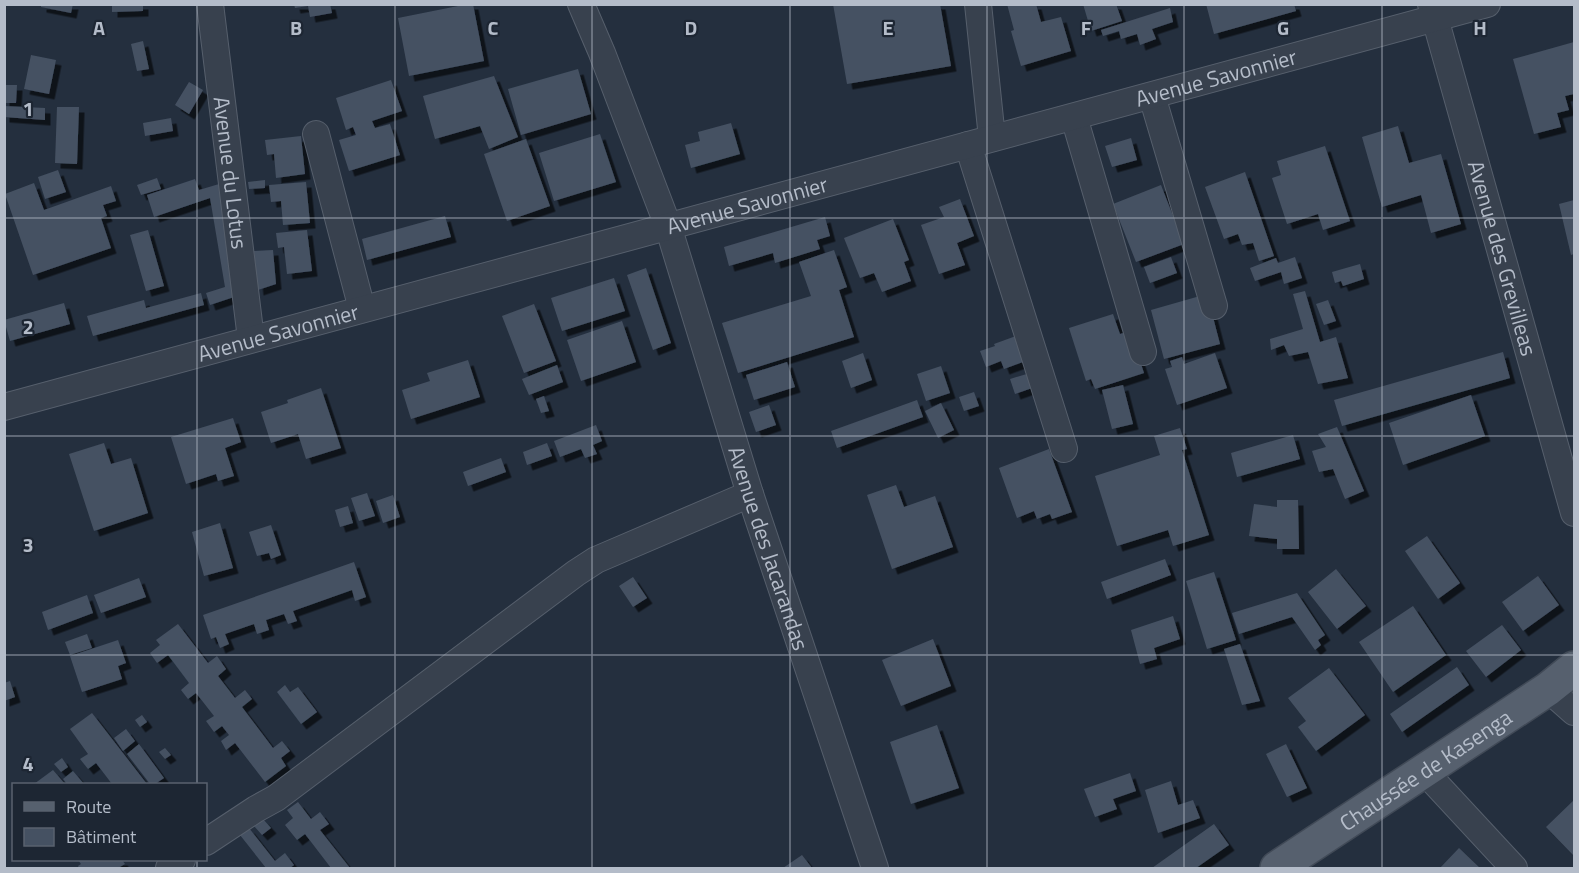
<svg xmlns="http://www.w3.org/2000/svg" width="1579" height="873" viewBox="0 0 1579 873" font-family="'Titillium Web',sans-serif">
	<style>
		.building { fill: #455162; filter: url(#shadow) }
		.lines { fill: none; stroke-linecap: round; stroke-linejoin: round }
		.minor-casing { stroke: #565f6c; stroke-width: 28 }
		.major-casing { stroke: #414a57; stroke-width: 36 }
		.minor { stroke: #38414e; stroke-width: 26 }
		.major { stroke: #56606e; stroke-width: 33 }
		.grid { fill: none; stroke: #b4bcc9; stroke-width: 1.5; stroke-opacity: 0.55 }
		.labels { text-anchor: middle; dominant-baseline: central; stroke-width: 4.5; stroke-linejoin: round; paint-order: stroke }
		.street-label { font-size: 22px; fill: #b4bcc9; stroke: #1d2633 }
		.grid-label { font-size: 20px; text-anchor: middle; font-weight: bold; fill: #b4bcc9; stroke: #1d2633; stroke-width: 4.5; stroke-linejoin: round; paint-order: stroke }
	</style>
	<defs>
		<filter id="shadow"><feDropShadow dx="5.5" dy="5.5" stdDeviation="0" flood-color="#0009"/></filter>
	</defs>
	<rect width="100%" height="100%" fill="#242f3e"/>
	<path class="building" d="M41,4h32l-2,9 -30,-6z
		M112,4h31v7l-31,1z
		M294,4h36l2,9 -22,4 -2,-11 -13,2z
		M468,4h5l11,57 -75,15 -11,-58z
		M833,4h107l11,62 -104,18z
		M1007,4h29l5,18 20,-5 10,34 -50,15 -10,-35 3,-1z
		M1083,4h33l6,17 -31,10z
		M1206,4h88l2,7 -82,23z
		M1170,8l3,14 -21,7 4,10 -16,6 -3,-11 -16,5 -2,-8 -16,5 -2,-6z
		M143,41l6,28 -12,2 -6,-27z
		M1574,42v52l-9,2 4,14 -12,3 4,14 -27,7 -21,-75z
		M31,55l25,5 -7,34 -25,-5z
		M578,69l13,45 -70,21 -13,-46z
		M494,76l24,61 -29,12 -9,-23 -45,13 -12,-43z
		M391,80l11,31 -30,10 3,7 15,-4 10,31 -51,16 -10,-31 17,-5 -3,-8 -7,3 -10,-32z
		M189,82l14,8 -14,24 -14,-9z
		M4,85h13l-1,18h-12z
		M4,106l41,2v12l-41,-3z
		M57,107h22l-2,57 -22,-1z
		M171,118l2,13 -28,5 -2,-13z
		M731,123l9,31 -49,14 -6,-23 15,-4 -2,-9z
		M1398,126l11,37 32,-9 20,70 -30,9 -10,-38 -39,12 -20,-70z
		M600,134l16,48 -62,19 -15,-48z
		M301,136l4,38 -29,4 -2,-24 -7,1 -2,-15z
		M1131,138l6,22 -25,7 -7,-21z
		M526,139l24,67 -43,15 -23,-67z
		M1325,146l25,75 -27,9 -5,-16 -31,10 -15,-46 9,-3 -4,-14z
		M58,170l8,22 -21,7 -7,-22z
		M1245,172l29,84 -15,5 -6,-18 -11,2 -4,-11 -14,5 -19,-52z
		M157,178l4,11 -20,6 -4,-10z
		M195,179l4,11 20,-6 18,112 -27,9 -4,-12 19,-6 -15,-89 -56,19 -7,-22z
		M265,180v8l-16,1 -1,-7z
		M306,182l4,41 -27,2 -2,-24 -10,1 -2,-17z
		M34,183l10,27 67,-24 5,15 -13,4 4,11 -6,2 10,30 -78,27 -28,-81z
		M1161,185l23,59 -48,18 -23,-58z
		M960,199l14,37 -17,7 8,22 -26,9 -18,-49 23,-8 -5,-10z
		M1574,200v54l-3,1 -12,-51z
		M445,216l6,21 -84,23 -5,-21z
		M825,217l5,19 -13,4 3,9 -45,14 -2,-10 -44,13 -5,-19z
		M893,219l16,41 -5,2 7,19 -29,11 -8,-19 -14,5 -16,-40z
		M148,230l16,56 -18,5 -16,-56z
		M307,230l5,41 -25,3 -3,-27 -6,1 -2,-15z
		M273,250l3,34 -18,6 -4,-39z
		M834,250l13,37 -8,3 15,47 -116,36 -16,-50 89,-27 -12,-34z
		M1171,257l6,16 -27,10 -6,-16z
		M1295,257l7,21 -18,6 -3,-12 -26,9 -5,-13 26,-10 2,5z
		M1360,264l4,15 -21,7 -2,-5 -6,2 -3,-11z
		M646,268l25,75 -18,7 -26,-75z
		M614,278l11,33 -63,20 -11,-33z
		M1305,291l15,51 16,-5 12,41 -30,6 -10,-32 -19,4 -5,-11 -13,5 -1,-11 33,-10 -10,-35z
		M201,293l3,12 -111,31 -6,-20 57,-16 2,8z
		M1207,294l13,50 -56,15 -13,-49z
		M1328,300l8,21 -12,4 -8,-21z
		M64,303l6,21 -60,17 -6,-21z
		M534,304l22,57 -32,12 -22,-57z
		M1113,314l7,20 10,-3 14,42 -49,16 -4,-10 -5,2 -17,-53z
		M622,321l14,41 -55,19 -14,-41z
		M1019,335l9,25 -24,9 -3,-8 -15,6 -6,-16 15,-5 -1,-2z
		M1503,352l7,26 -168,48 -8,-26z
		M863,353l9,27 -21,8 -9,-27z
		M1215,353l12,35 -50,17 -12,-36 7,-2 -2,-6 12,-4 2,7z
		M468,360l12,37 -69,22 -9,-29 28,-9 -3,-8z
		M787,362l8,25 -41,13 -8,-25z
		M557,365l6,17 -34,13 -7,-16z
		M941,366l9,27 -24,8 -9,-27z
		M1030,373l5,14 -20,7 -5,-15z
		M1123,385l10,39 -21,5 -10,-39z
		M321,388l20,60 -35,11 -8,-25 -27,9 -10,-31 27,-9 -1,-3z
		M974,392l5,14 -15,5 -5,-14z
		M1471,395l14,41 -82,29 -14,-42z
		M544,396l5,15 -8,2 -5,-14z
		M917,400l6,17 -86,31 -6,-17z
		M941,403l13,27 -16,8 -13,-27z
		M769,405l7,20 -20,7 -7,-20z
		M233,418l8,24 -16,6 9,28 -16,5 -2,-7 -30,10 -15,-47z
		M596,425l6,16 -9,4 4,9 -12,4 -4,-9 -21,8 -6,-16z
		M1337,427l27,64 -19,8 -12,-30 -14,3 -7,-21 14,-4 -8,-13z
		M1180,428l7,21 -5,1 27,85 -36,11 -5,-16 -51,16 -22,-70 65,-21 -6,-19z
		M1293,435l7,24 -63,18 -6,-24z
		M104,443l7,21 20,-6 17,55 -54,18 -25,-77z
		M547,443l5,13 -25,9 -4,-13z
		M1049,449l23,63 -20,7 -2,-5 -13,5 -3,-8 -17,7 -18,-50z
		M501,458l5,14 -38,14 -5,-14z
		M896,485l8,22 31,-11 18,51 -61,22 -25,-74z
		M367,493l8,23 -16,5 -8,-23z
		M393,495l7,22 -17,6 -7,-22z
		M1277,500h21l1,49h-22v-10l-28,-3 5,-32 23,3z
		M348,506l5,17 -13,4 -5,-17z
		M220,523l13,45 -29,8 -12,-44z
		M271,525l10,30 -10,4 -2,-6 -12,3 -8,-24z
		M1427,536l33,47 -22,16 -33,-48z
		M1165,559l6,16 -64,24 -6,-17z
		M354,562l12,35 -11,4 -3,-11 -59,21 4,10 -9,3 -4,-10 -18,6 3,10 -12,4 -3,-10 -29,10 4,10 -9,4 -4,-11 -5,2 -8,-24z
		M1336,569l30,37 -29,23 -29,-37z
		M1214,572l22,68 -29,9 -21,-68z
		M1538,576l21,29 -36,26 -21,-29z
		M633,577l14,21 -14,9 -14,-21z
		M139,578l7,19 -45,16 -7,-18z
		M1297,593l28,42 -7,5 3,5 -6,5 -23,-33 -53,17 -7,-21z
		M87,595l6,18 -45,17 -6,-18z
		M1413,606l33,49 -53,37 -34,-50z
		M1173,616l7,23 -26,9 3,11 -17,5 -9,-34z
		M178,624l30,39 9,-7 9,13 -8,7 17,22 10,-8 7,9 -10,8 31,41 9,-7 8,10 -9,7 5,8 -21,16 -30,-39 -9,7 -5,-9 8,-6 -7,-9 -8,6 -8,-11 8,-5 -18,-23 -8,6 -7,-9 8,-7 -21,-28 -11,8 -7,-10 10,-8 -4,-5z
		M1502,625l19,25 -35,27 -20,-26z
		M87,634l5,14 -22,7 -5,-13z
		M933,639l18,47 -50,20 -19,-46z
		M118,640l8,23 -8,3 4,13 -40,13 -12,-36z
		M1240,644l20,57 -18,4 -18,-56z
		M1457,667l12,18 -67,47 -12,-18z
		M1329,668l36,47 -49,36 -18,-24 8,-6 -18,-23z
		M10,681l5,16 -11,4v-18z
		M285,685l5,7 8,-5 19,25 -16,12 -24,-32z
		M92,713l55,71h-35l-16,-21 -8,6 -8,-10 8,-5 -18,-25z
		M142,715l5,7 -7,5 -5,-7z
		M937,725l22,63 -48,16 -21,-62z
		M126,729l9,12 -12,10 -9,-13z
		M139,744l25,34 -9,6h-5l-23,-30z
		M1286,744l21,44 -20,9 -21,-43z
		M165,748l6,7 -6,4 -6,-7z
		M62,758l6,9 -7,5 -7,-8z
		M53,770l12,14h-31z
		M73,771l11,13h-17l-4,-5z
		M1130,773l6,18 -23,8 4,10 -22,8 -11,-28z
		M1171,781l7,24 15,-5 7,18 -42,15 -13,-43z
		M1574,800v56l-28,-29z
		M298,802l13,17 9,-7 9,12 -9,6 30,38h-19l-26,-34 -8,6 -12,-15 8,-7 -6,-8z
		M263,819l8,9 -9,7 -8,-9z
		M1214,824l15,21 -33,23h-44z
		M249,828l26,33 10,-8 9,12 -4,3h-24l-26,-33z
		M1459,848l21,20h-40z
		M802,855l10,13h-29z
		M78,860h44l3,4 -7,4h-39l-1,-2 3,-2z"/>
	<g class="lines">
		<g class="minor-casing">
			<g id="minor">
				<path id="s1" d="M210,4l41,335"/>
				<path id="s2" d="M581,4l21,49 66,173 82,268 125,374"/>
				<path d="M978,4l14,134"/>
				<path id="s3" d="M1431,4l143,509"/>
				<path d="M1152,96l62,210"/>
				<path d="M1074,117l69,235"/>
				<path d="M316,134l46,175"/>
				<path d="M968,145l96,304"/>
				<path id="s4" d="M4,407l1483,-403"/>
				<path d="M1548,689l26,23"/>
				<path d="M1424,771l90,97"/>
				<path d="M206,842l50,-33 20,-11 300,-225 20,-13 154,-66"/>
				<path d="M169,868l13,-8"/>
			</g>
		</g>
		<g class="major-casing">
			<g id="major">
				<path id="s5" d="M1277,868l271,-179 26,-21"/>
			</g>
		</g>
		<use href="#minor" class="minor"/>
		<use href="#major" class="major"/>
	</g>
	<path class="grid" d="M197,4v780M395,4v864M592,4v864M790,4v864M987,4v864M1184,4v864M1382,4v864M4,218h1570M4,436h1570M4,655h1570M197,860v8"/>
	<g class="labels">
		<g class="street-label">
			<text stroke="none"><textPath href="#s4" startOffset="1256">Avenue Savonnier</textPath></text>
			<text stroke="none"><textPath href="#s1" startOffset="170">Avenue du Lotus</textPath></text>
			<text stroke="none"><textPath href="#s4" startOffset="770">Avenue Savonnier</textPath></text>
			<text stroke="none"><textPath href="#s3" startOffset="264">Avenue des Grevilleas</textPath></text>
			<text stroke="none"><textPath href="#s4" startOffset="284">Avenue Savonnier</textPath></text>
			<text stroke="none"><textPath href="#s2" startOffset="576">Avenue des Jacarandas</textPath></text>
			<text stroke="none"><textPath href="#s5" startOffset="178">Chaussée de Kasenga</textPath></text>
		</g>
	</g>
	<g class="grid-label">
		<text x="99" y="35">A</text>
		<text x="296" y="35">B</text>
		<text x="493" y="35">C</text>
		<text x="691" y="35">D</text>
		<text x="888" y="35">E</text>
		<text x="1086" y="35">F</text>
		<text x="1283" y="35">G</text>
		<text x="1480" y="35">H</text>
		<text x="28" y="116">1</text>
		<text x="28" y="334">2</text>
		<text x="28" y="552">3</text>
		<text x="28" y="771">4</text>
	</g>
	<rect width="1579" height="873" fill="none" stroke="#b4bcc9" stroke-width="12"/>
	<rect x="12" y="783" width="195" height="78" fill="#1d2633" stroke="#59626f" stroke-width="1.5"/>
	<rect x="24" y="802" width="30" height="9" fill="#56606e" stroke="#59626f" stroke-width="1.5"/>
	<text x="66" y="813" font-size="18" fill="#b4bcc9">Route</text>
	<rect x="24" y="828" width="30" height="18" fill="#455162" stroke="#59626f" stroke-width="1.5"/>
	<text x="66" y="843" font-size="18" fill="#b4bcc9">Bâtiment</text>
</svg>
